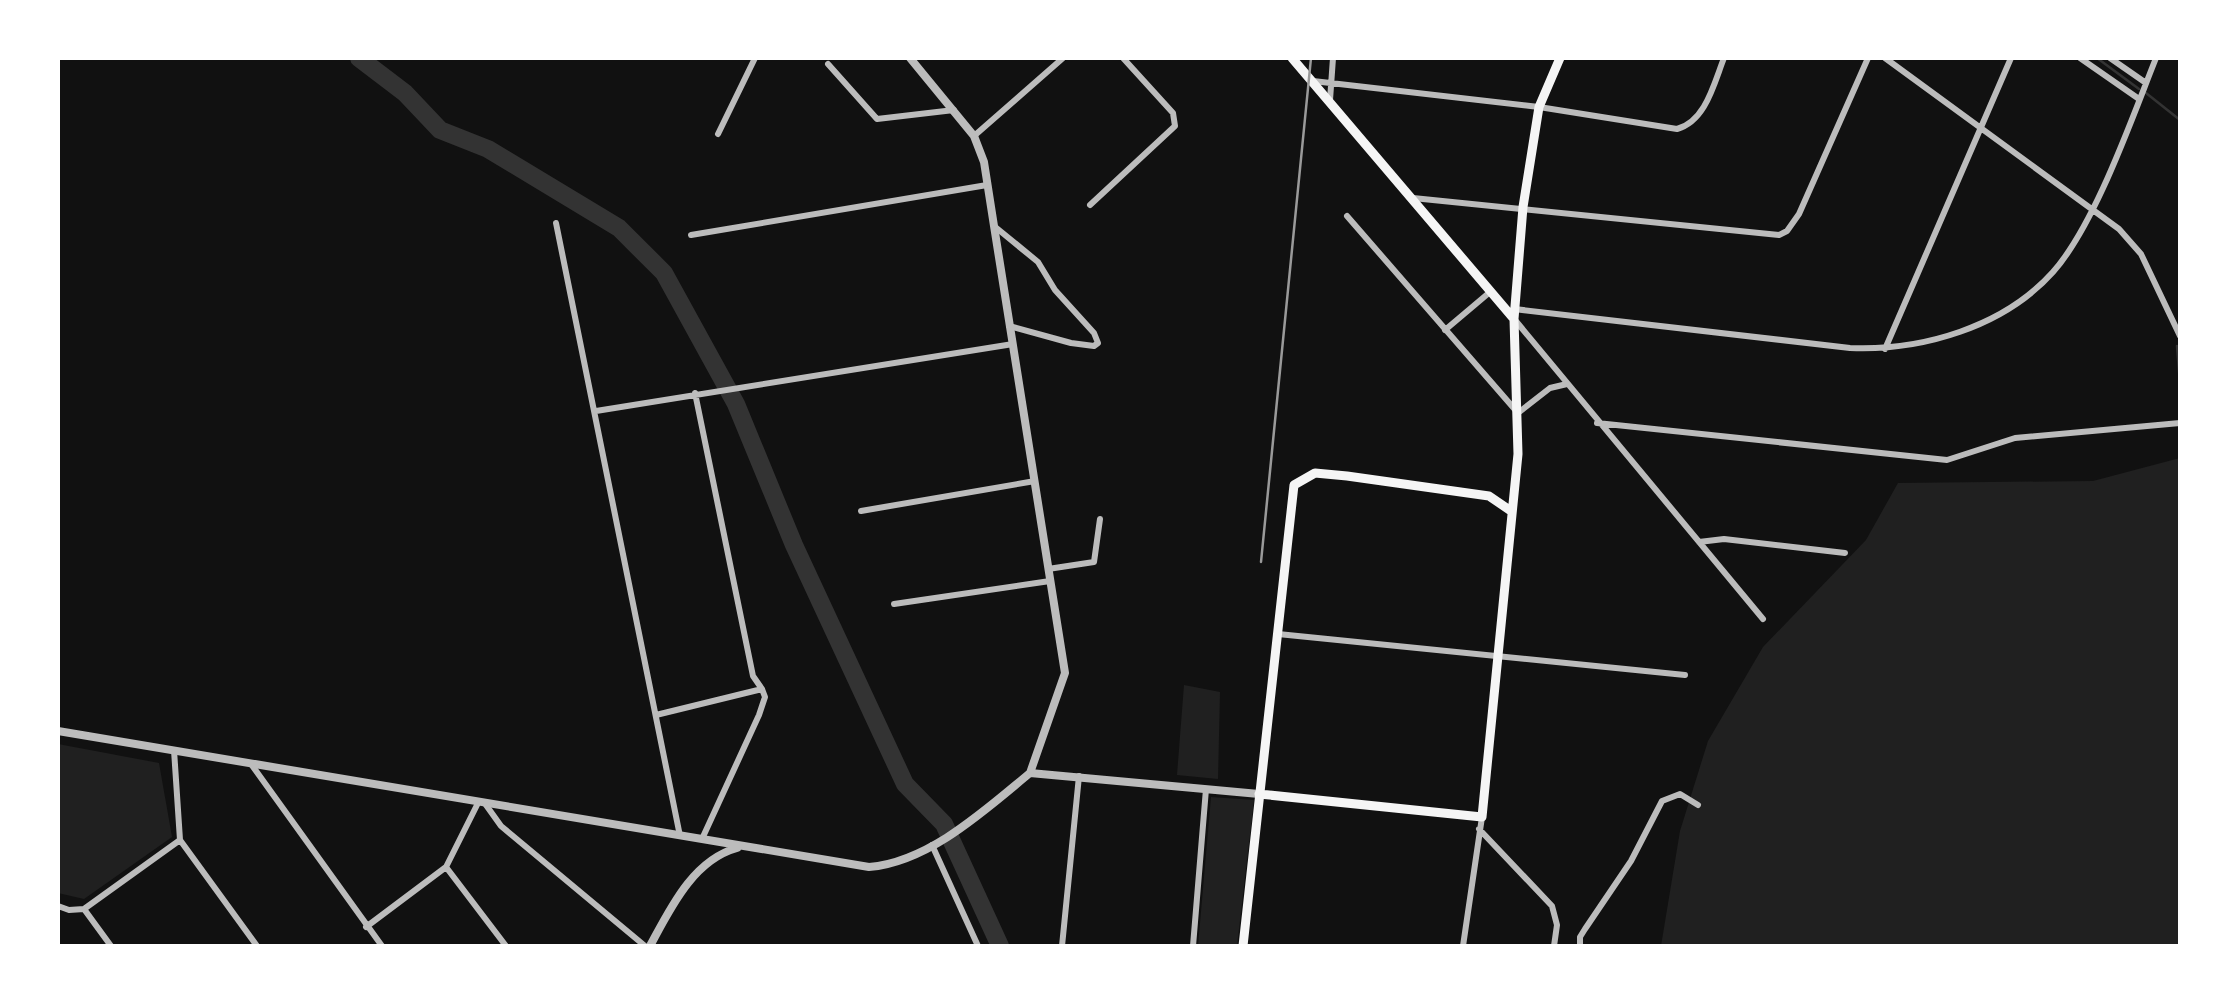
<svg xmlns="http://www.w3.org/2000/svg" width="2238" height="1004" viewBox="0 0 2238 1004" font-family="'Public Sans',sans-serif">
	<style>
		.green { fill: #202020 }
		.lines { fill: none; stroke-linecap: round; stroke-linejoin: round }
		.stream { stroke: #333; stroke-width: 2.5 }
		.river { stroke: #333; stroke-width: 18 }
		.minor { stroke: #bcbcbc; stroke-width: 6 }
		.tertiary { stroke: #bcbcbc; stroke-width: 8 }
		.secondary { stroke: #f5f5f5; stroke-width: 9 }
		.rail { stroke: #9a9a9a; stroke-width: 2.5 }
	</style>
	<rect width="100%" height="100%" fill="#111"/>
	<path class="green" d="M2180,458v488h-519l19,-115 28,-90 55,-94 103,-107 32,-57 195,-2z
		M1184,685l36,7 -2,87 -41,-4z
		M58,744l101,19 13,74 -88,62 -26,-6z
		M1211,797l43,3 -17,146h-39z"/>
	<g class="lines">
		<path class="stream" d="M2097,58l42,31
			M2146,93l34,27
			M2177,346l3,38"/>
		<path class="river" d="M359,58l46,35 35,37 48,19 131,79 45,45 72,131 58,141 111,239 39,40 56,122"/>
		<path class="minor" d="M1885,58l234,171 22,25 39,82
			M2080,58l59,41
			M2110,58l36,25
			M828,64l49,55 77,-9
			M1313,81l226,26 138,22c29,-8 37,-46 47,-71
			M1330,100l3,-42
			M718,134l37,-76
			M974,136l89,-78
			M1413,198l366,37 8,-4 12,-17 69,-156
			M1090,205l85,-79 -2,-13 -50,-55
			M1347,216l171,197 32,-25 17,-4
			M556,223l124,613
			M994,226l44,36 17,28 39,43 4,10 -4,3 -23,-3 -62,-17
			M691,235l296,-50
			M1514,309l336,39c72,3 154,-21 203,-76 42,-47 79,-154 103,-214
			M1515,320l248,299
			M1445,330l45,-38
			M1885,349l126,-291
			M695,393l58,283 9,13
			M596,411l417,-67
			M1597,423l350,37 68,-22 165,-15
			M861,511l174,-30
			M1699,542l25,-3 121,14
			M1048,569l46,-7 6,-43
			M894,604l156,-23
			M1278,634l407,41
			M656,715l106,-26
			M174,750l6,90 77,106
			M251,764l131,182
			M486,805l15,21 144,120
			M1479,829l73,77 5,19 -3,21
			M702,839l57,-124 6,-18 -3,-8
			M932,845l46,101
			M446,867l60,79
			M58,906l11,4 15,-1 96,-69
			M84,909l27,37
			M366,927l80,-60 32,-64
			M1062,946l17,-170
			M1193,946l13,-157
			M1463,946l19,-129
			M1580,946v-9l5,-8 46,-68 31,-60 18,-7 18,11"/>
		<path class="tertiary" d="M910,58l64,78 10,26 10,64 71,447 -35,100
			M58,731l811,136c60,-5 116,-57 161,-94l229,21
			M650,946c20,-37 43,-86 87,-98"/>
		<path class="secondary" d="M1292,58l222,261
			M1259,794l223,23 36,-363 -4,-135 9,-112 16,-100 21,-49
			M1243,946l51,-461 21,-12 32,3 142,20 22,15"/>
		<path class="rail" d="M1261,562l50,-504"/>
	</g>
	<rect width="2238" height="1004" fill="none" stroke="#ffffff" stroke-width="120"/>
</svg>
